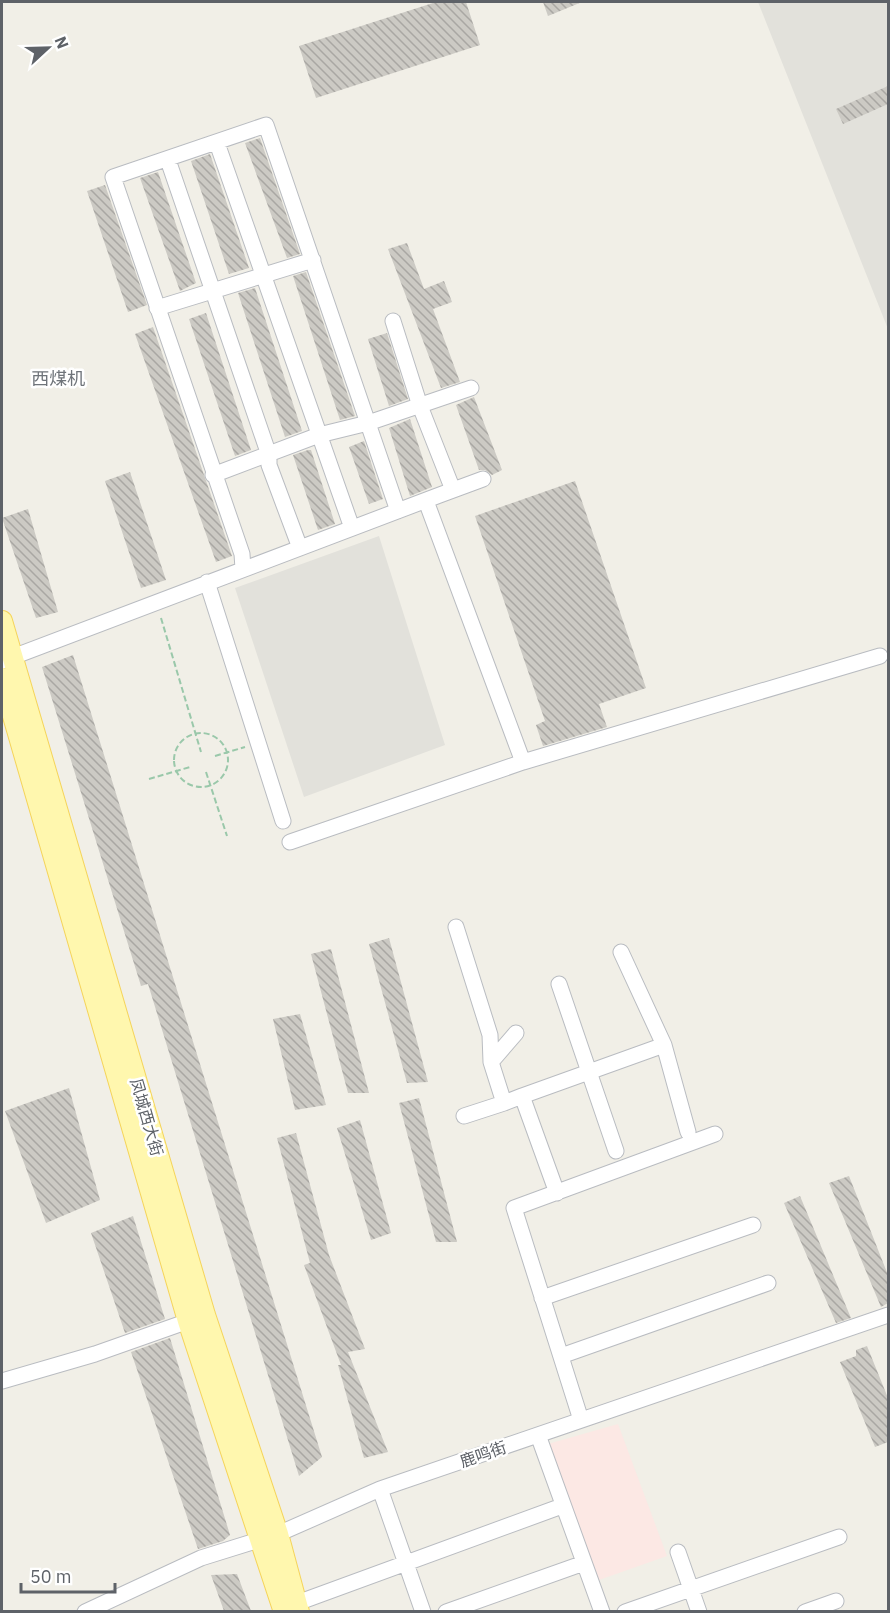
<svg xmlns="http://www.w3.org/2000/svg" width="890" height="1613" viewBox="0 0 890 1613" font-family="'IBM Plex Sans','Noto Sans SC',sans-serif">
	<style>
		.industrial { fill: #e2e1db }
		.medical { fill: #fce8e4 }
		.building { fill: url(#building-back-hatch) }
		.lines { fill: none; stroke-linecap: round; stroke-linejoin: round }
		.minor-casing { stroke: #b9bcc1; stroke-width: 17 }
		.major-casing { stroke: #f5d45b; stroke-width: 22 }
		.path { stroke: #9ac8aa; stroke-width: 2; stroke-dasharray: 6 3; stroke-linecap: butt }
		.minor { stroke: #fff; stroke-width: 15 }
		.major { stroke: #fff7ae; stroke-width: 20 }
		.labels { text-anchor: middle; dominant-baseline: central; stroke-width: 5; stroke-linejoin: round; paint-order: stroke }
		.street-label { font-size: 16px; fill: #5e6268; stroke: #fff }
		.neighbourhood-label { font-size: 18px; fill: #6f747a; stroke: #fff }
	</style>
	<defs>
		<pattern id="building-back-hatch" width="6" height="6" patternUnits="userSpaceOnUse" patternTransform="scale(1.5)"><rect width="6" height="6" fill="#cccac4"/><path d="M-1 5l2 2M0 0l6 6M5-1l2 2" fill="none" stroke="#a9a7a3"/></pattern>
	</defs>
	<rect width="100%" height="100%" fill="#f1efe7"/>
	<path class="industrial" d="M758,2h130v327z
		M379,536l66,209 -141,52 -69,-209z"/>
	<path class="medical" d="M618,1424l49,132 -68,24 -51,-136z"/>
	<path class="building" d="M436,2h30l14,43 -164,53 -17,-52z
		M543,2h39l-34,14z
		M888,86v18l-45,20 -7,-15z
		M260,138l40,116 -13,4 -42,-115z
		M210,154l39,114 -20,6 -38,-113z
		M158,172l38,111 -16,8 -40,-113z
		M105,185l42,120 -19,7 -41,-121z
		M407,243l17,46 20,-8 8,21 -19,7 27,73 -19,6 -53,-139z
		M306,272l49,144 -15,4 -47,-144z
		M255,288l47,143 -17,6 -47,-144z
		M206,313l45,137 -16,6 -46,-137z
		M153,327l79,229 -16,6 -81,-228z
		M387,333l21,66 -19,7 -21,-67z
		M474,397l28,73 -10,5 -7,-5h-6l-23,-65z
		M410,419l22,68 -22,9 -21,-68z
		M364,441l19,58 -14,5 -20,-57z
		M308,450h3l24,74 -17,6 -25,-75z
		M130,472l36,108 -25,8 -36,-107z
		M575,481l71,207 -47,16 8,23 -64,19 -7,-21 9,-4 -70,-205z
		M28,509l30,103 -22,6 -34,-100z
		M73,655l249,802 -23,19 -151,-492 -7,2 -99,-319z
		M389,938l39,144 -21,1 -38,-139z
		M331,949l38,144h-21l-37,-139z
		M300,1014l26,91 -31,5 -22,-91z
		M69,1088l31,112 -54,23 -41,-112z
		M419,1098l38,144h-21l-37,-139z
		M360,1120l31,113 -20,7 -34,-112z
		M296,1133l33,122 36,94 -17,3 40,100 -24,6 -26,-93h3l-37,-100 6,-2 -33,-125z
		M849,1176l39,99v28l-7,4 -52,-124z
		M800,1196l51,122 -15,5 -52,-120z
		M133,1216l32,103 -40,14 -34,-100z
		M170,1338l60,197 -7,6 -25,8 -67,-197z
		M867,1346l21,52v44l-13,5 -35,-85 16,-6v-6z
		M237,1574l14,37h-27l-13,-36z"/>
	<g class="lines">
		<g class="minor-casing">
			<path id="minor" d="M217,143l135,385
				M168,160l101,295v10l31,83
				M157,308l156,-48
				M393,321l27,85 33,84 -16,6 46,-17
				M213,475l106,-40 49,-12 103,-35
				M426,501l97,261
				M243,569l-1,-15 -129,-377 153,-52 132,386
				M207,582l76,239
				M2,661l435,-165
				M290,842l233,-80 357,-106
				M456,927l34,108 1,27
				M621,952l43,93
				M559,984l57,167
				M516,1033l-25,29 13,41 18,-7
				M464,1116l40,-13
				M557,1193l-35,-97 142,-51 24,87
				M542,1298l211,-73
				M561,1356l207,-73
				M2,1381l93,-27 102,-36
				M581,1420l-67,-212 201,-74
				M538,1435l64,177
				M380,1489l43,123
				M678,1552l21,60
				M297,1603l265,-97
				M85,1612l116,-54 77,-24 102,-45 508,-174
				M446,1612l138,-49
				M625,1612l214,-75
				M805,1612l31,-11"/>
		</g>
		<g class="major-casing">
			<path id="major" d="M2,621l203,694 73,219 21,78
				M2,678l186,643 96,291"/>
		</g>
		<path class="path" d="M161,618l40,134
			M174 760a27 27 0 1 1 54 0a27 27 0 1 1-54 0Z
			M215,756l30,-9
			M206,772l21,64
			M149,779l41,-12"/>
		<use href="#minor" class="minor"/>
		<use href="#major" class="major"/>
	</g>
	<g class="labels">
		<g class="street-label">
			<text transform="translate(147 1117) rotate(74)">凤城西大街</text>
			<text transform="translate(483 1454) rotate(-19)">鹿鸣街</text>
		</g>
		<g class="neighbourhood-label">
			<text x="58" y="378">西煤机</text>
		</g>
	</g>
	<rect width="890" height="1613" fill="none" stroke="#5e6268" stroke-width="6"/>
	<g transform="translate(48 48) rotate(68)" stroke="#ffffff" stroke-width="4.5" paint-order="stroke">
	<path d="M0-4.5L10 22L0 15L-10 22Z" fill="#5e6268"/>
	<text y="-9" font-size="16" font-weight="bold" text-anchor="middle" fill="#5e6268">N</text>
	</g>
	<path d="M21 1583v9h94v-9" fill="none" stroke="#5e6268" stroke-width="3"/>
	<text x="30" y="1583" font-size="18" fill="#5e6268" stroke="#ffffff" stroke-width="4.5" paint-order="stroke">50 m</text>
</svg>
